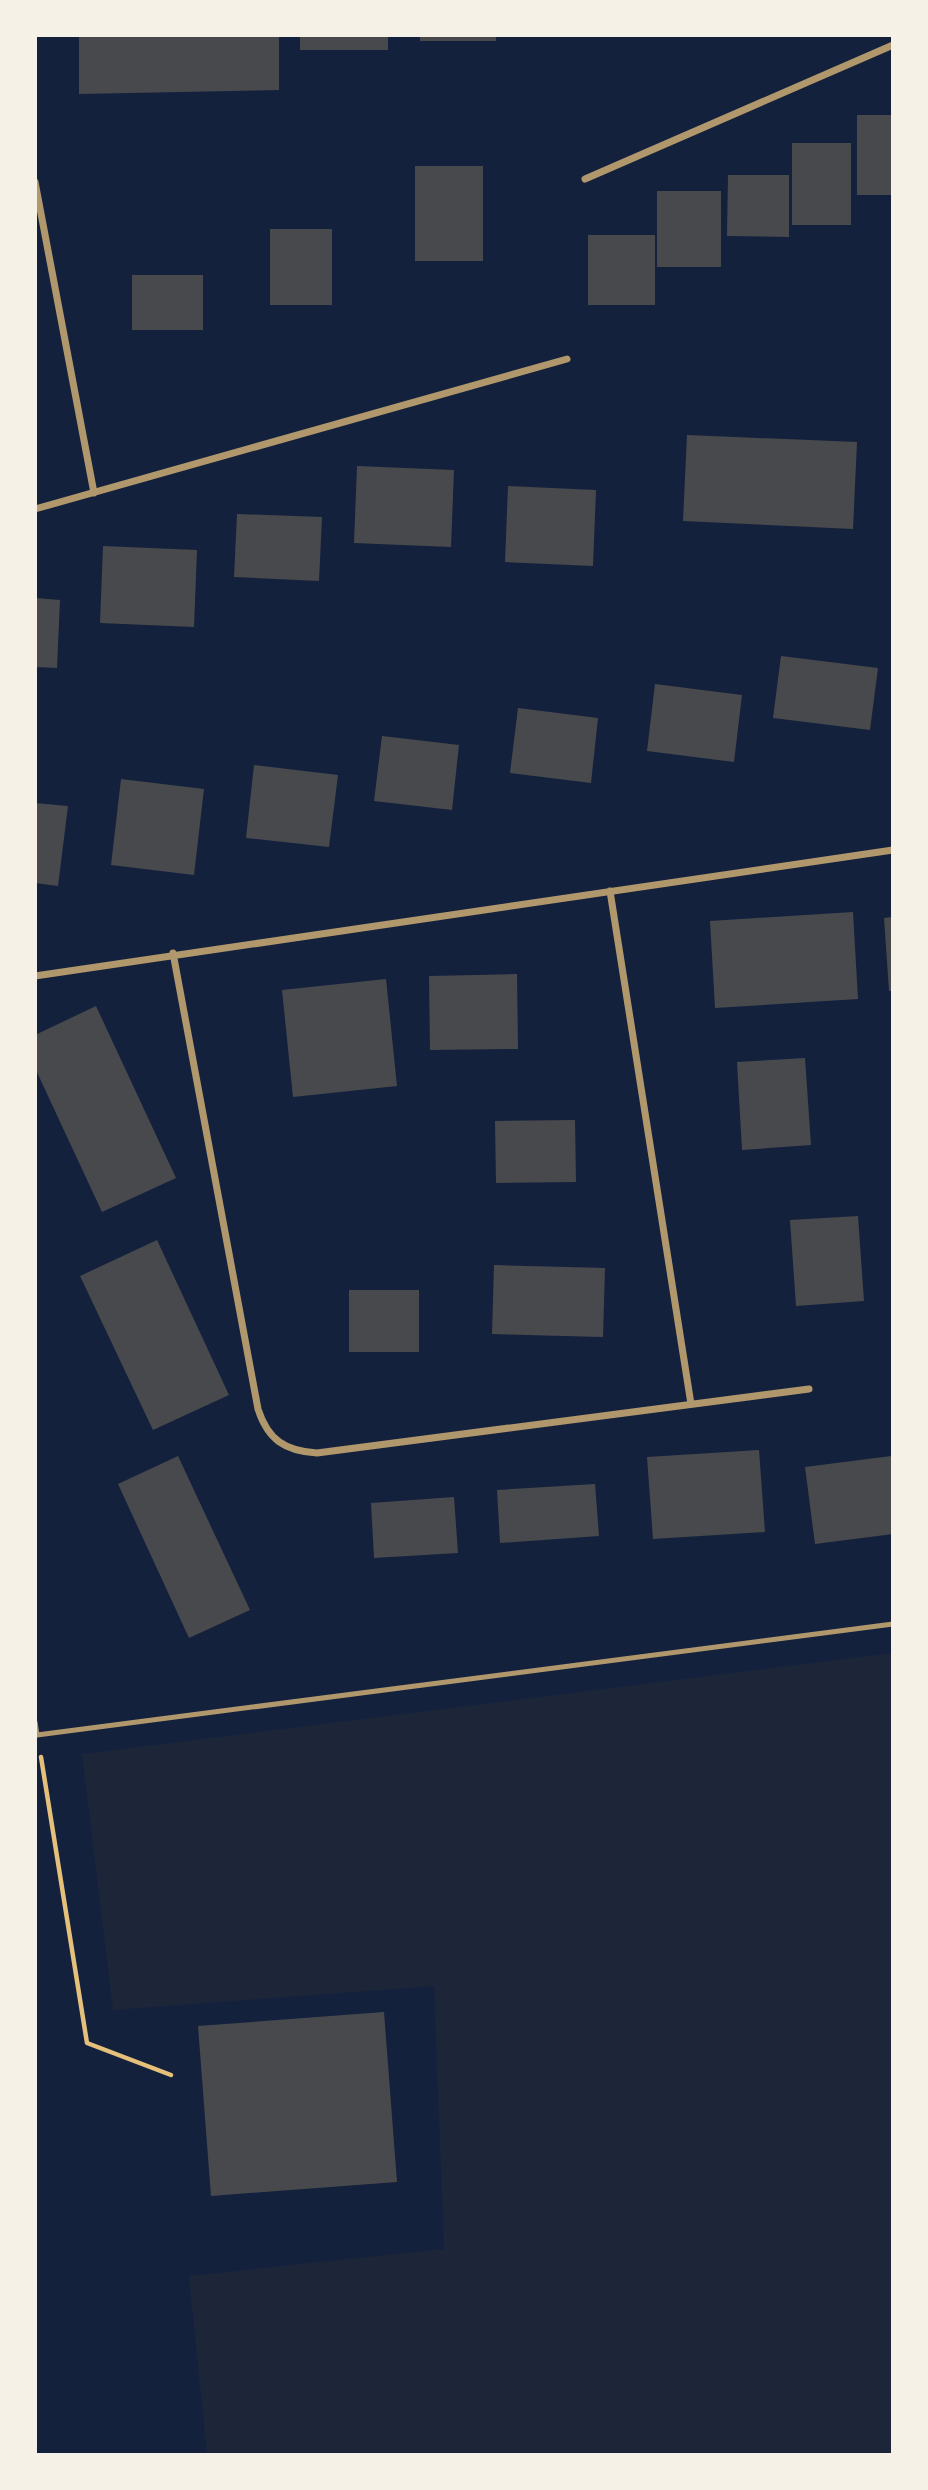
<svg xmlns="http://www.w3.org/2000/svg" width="928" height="2490" viewBox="0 0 928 2490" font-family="'Titillium Web',sans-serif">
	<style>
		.green { fill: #1d2539 }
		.building { fill: #48494c }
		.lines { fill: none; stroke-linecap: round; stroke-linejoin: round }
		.path { stroke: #e5c07b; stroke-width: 4.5 }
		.service { stroke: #b1986c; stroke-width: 5 }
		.minor { stroke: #b1986c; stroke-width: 7 }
	</style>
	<rect width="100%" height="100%" fill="#14213d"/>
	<path class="green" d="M893,1653v802h-686l-18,-179 255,-27 -10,-263 -321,24 -31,-256z"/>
	<path class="building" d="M79,35h200v55l-200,4z
		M300,35h88v15h-88z
		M420,35h76v6h-76z
		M857,115h36v80h-36z
		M792,143h59v82h-59z
		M415,166h68v95h-68z
		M728,175h61v62l-62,-1z
		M657,191h64v76h-64z
		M270,229h62v76h-62z
		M588,235h67v70h-67z
		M132,275h71v55h-71z
		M687,435l170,7 -4,87 -170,-8z
		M357,466l97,4 -3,77 -97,-4z
		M508,486l88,4 -3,76 -88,-4z
		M237,514l85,3 -3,64 -85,-4z
		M103,546l94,4 -3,77 -94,-4z
		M35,598l25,2 -3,68 -22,-1z
		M781,656l97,12 -8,62 -97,-12z
		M655,684l87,11 -8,67 -87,-11z
		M518,708l80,10 -7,65 -81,-10z
		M382,736l77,9 -7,65 -78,-9z
		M254,765l84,10 -9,72 -83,-9z
		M121,779l83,10 -10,86 -83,-10z
		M35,803l33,3 -10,80 -23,-3z
		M853,912l5,87 -143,9 -5,-87z
		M893,917v74h-4l-5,-73z
		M517,974l1,75 -88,1 -1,-74z
		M386,979l11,107 -104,11 -11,-107z
		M96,1006l80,172 -74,34 -67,-144v-33z
		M805,1058l6,87 -69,5 -5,-88z
		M575,1120l1,62 -80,1 -1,-62z
		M858,1216l6,85 -68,5 -6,-86z
		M157,1240l72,155 -76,35 -73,-154z
		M494,1265l111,3 -2,69 -111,-3z
		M349,1290h70v62h-70z
		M759,1450l6,82 -112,7 -6,-82z
		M178,1456l72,154 -61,28 -71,-154z
		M891,1456l2,78 -78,10 -10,-77z
		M595,1484l4,52 -99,7 -3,-53z
		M454,1497l4,56 -84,5 -3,-55z
		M384,2012l13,170 -186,14 -13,-170z"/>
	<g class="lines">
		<path class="path" d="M41,1757l46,286 84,32"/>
		<path class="service" d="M35,1722l2,13 856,-111"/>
		<path class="minor" d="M585,179l308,-134
			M35,182l59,311
			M35,509l532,-150
			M610,891l81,513
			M173,953l85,456c10,31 27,42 59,44l492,-64
			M35,976l858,-126"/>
	</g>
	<rect width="928" height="2490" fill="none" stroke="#f6f1e7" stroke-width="74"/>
</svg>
